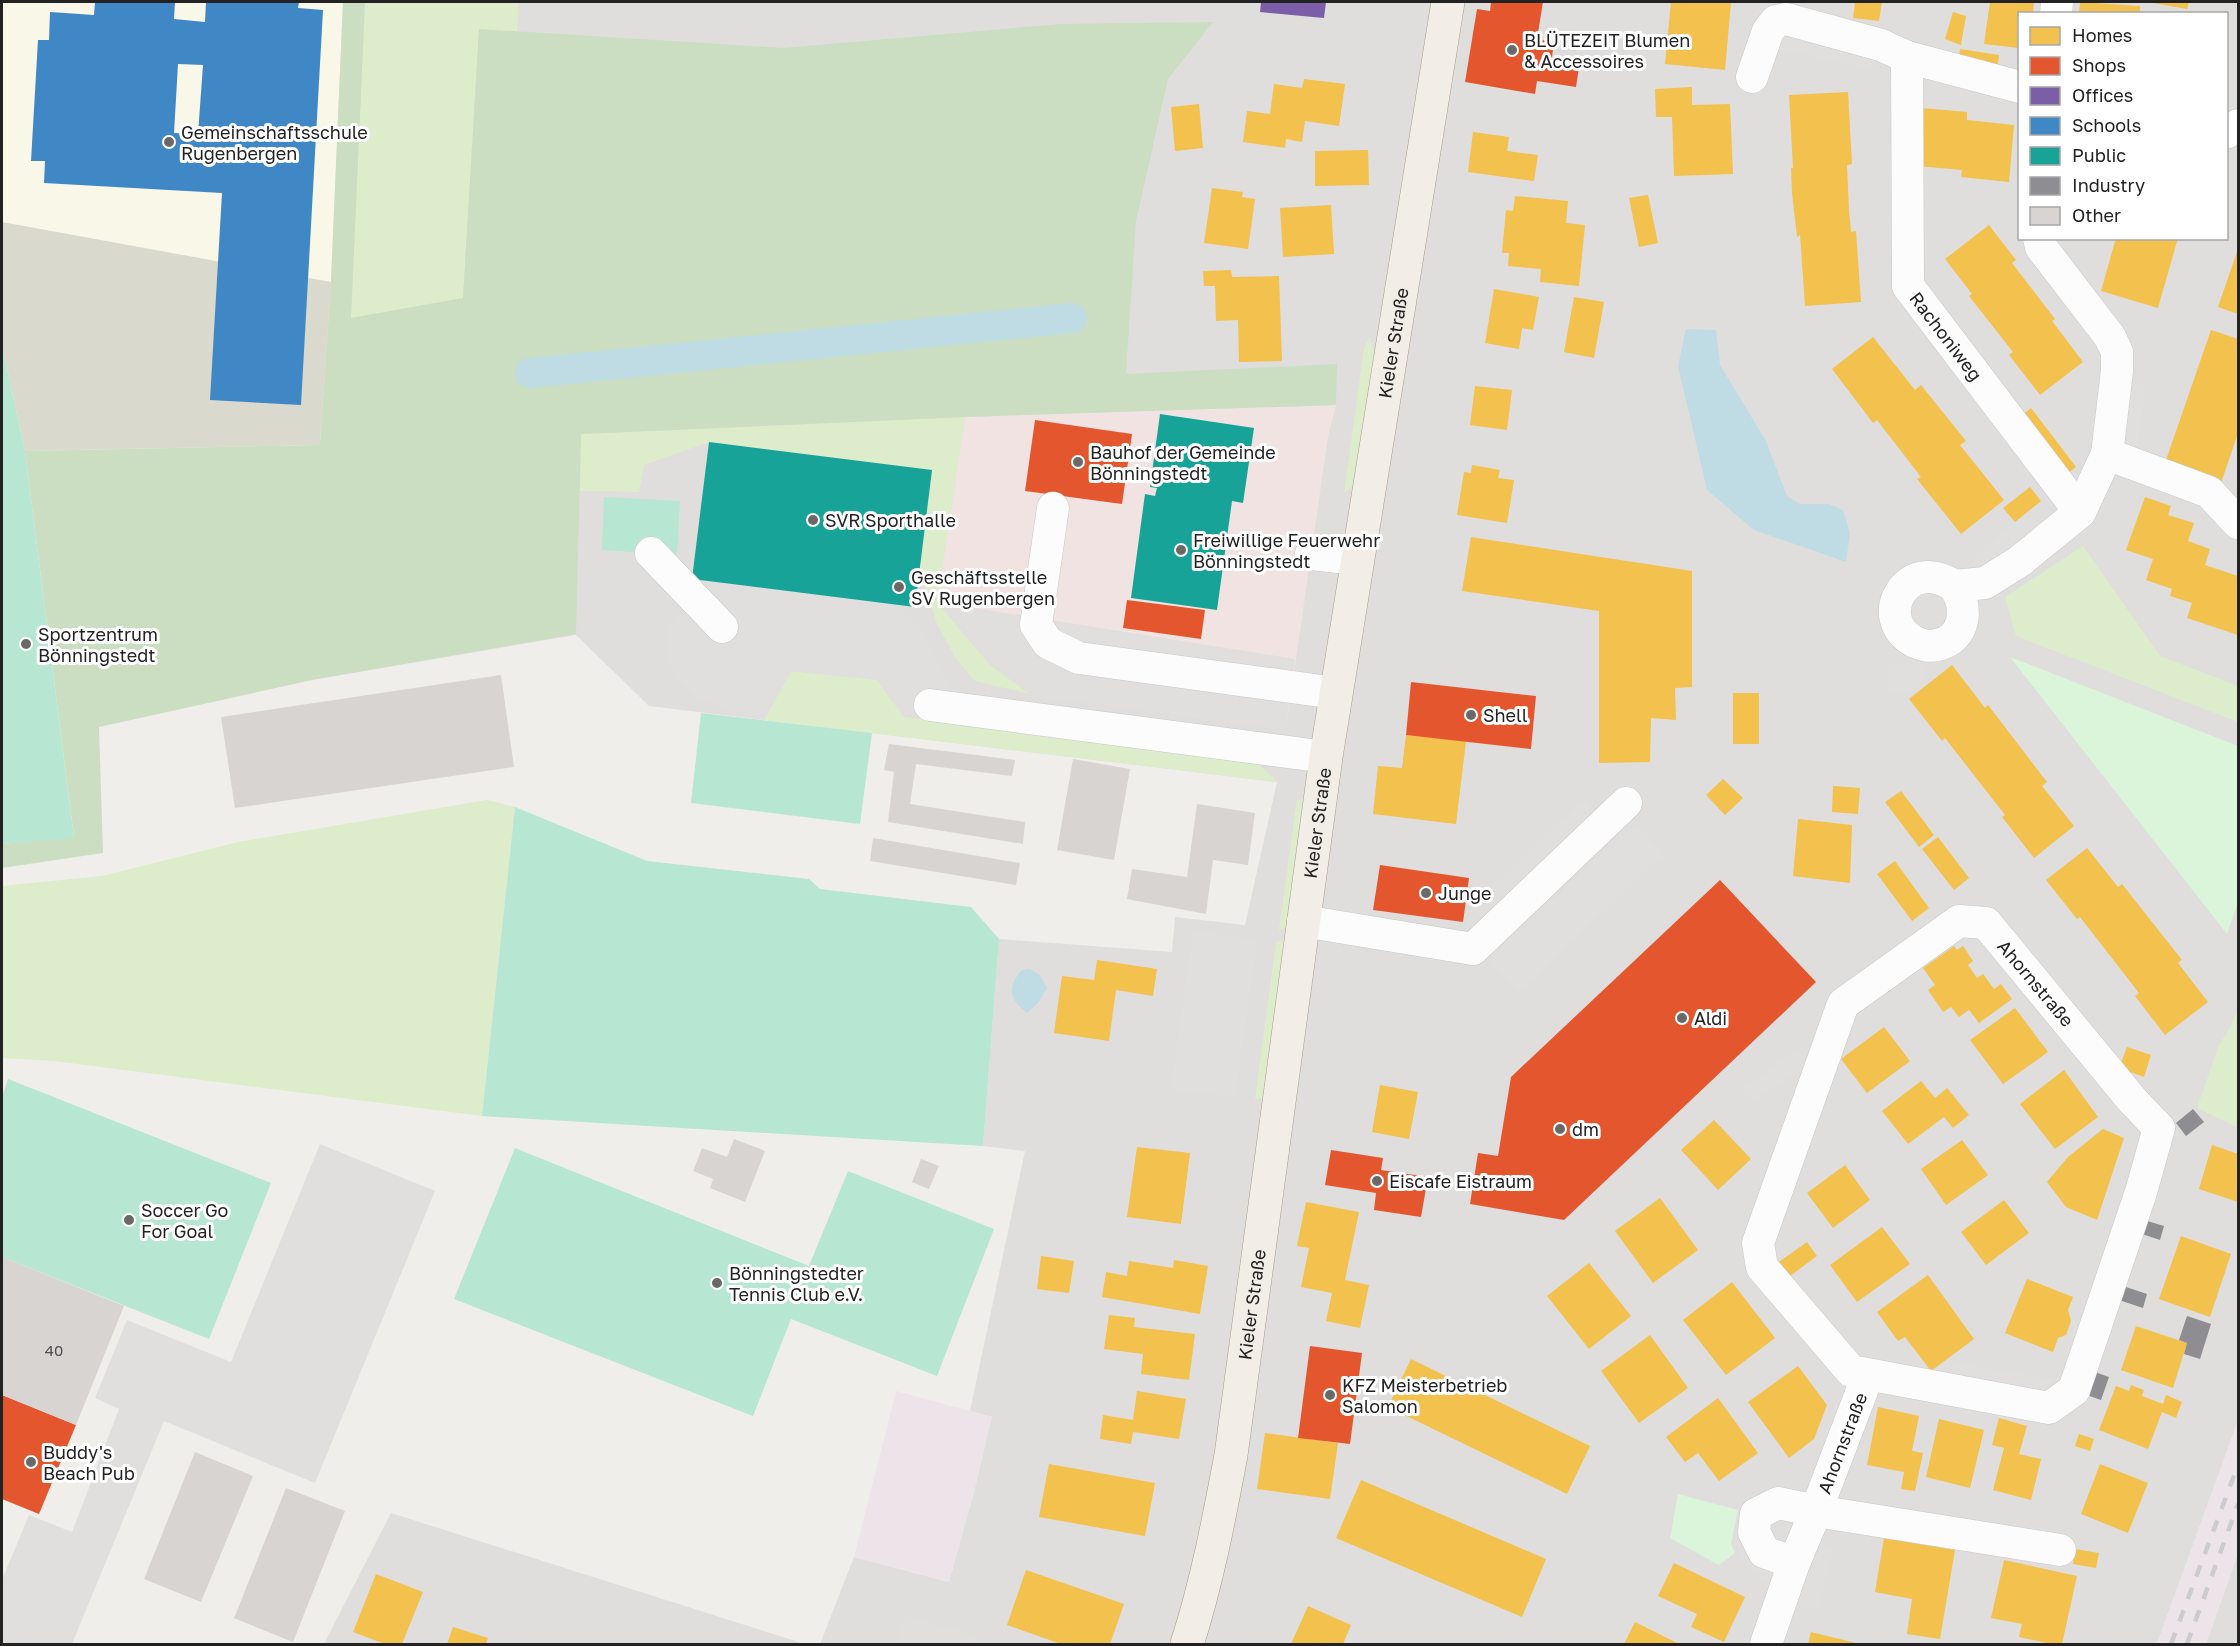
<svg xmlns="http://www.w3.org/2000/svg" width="2240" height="1646" viewBox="0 0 2240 1646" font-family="'Golos Text',sans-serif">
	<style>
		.residential { fill: #dfdedc; fill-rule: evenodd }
		.commercial { fill: #f1e3e1 }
		.industrial { fill: #ede4e9 }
		.education { fill: #f8f7e8 }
		.construction { fill: #d9d9cd }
		.grass { fill: #ddeccb }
		.forest { fill: #cbdec1 }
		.park { fill: #daf5da }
		.pitch { fill: #b7e6d2 }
		.parking { fill: #e0dfde }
		.water { fill: #bfdbe3 }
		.homes { fill: #f2c14e }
		.shops { fill: #e4572e }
		.offices { fill: #7b5ea7 }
		.schools { fill: #3f88c5; fill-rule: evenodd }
		.public { fill: #17a398 }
		.industry { fill: #8d8d92 }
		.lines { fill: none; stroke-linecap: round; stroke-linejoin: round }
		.canal { stroke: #bfdbe3; stroke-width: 30 }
		.building { fill: #d7d4d2 }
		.minor-casing { stroke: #c9c8c7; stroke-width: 33 }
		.major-casing { stroke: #a79c86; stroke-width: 34 }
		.minor { stroke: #fdfcfc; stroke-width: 32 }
		.major { stroke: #f3ede7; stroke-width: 33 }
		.rail { stroke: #ccc; stroke-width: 4.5; stroke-dasharray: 12 12; stroke-linecap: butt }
		.poi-dot { fill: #6a6968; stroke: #fff; stroke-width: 2 }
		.labels { text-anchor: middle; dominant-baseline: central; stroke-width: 6; stroke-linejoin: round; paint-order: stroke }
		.number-label { font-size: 15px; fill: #4f4e4e }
		.poi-label { font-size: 18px; fill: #222; stroke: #fff; text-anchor: start }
		.street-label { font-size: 18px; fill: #222; stroke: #fff }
	</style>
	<rect width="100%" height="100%" fill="#f0eeeb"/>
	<path class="residential" d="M343,2h1895v1419l-81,223h-1337l34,-87 95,25 43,-165 -22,-6 55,-260 -42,-5 16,-207 173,13 3,-35 70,8 32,-143 -628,-76 -73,-71 -259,44 3,-234zM2020,14h206v224h-206z
		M391,1513l414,131h-481z
		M2238,1553v91h-32z"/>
	<path class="commercial" d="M1336,405l-8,32 -42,292 -256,-35 -93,-92 28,-185z"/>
	<path class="industrial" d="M896,1391l96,26 -19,80 -24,85 -95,-25z
		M2238,1421v132l-32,91h-49z"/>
	<path class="education" d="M2,2h341l-12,280 -11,163 -295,6 -23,-105z"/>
	<path class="construction" d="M2,222l329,60 -11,163 -295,6 -23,-105z"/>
	<path class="grass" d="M365,2h154l-2,30 -38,-2 -16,268 -112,20z
		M1370,337l6,28 -16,117 -16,11 20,-145z
		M965,417l-28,185 53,63 40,29 -55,-13 -19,-22 -19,-35 -18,-54 13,-100 -223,-28 -65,23 -5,27 -59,-1 1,-57z
		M2083,546l77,110 78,30v36l-222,-86 -11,-39z
		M791,671l86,9 27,37 344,38 30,27 -514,-62z
		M1297,799l9,2 -12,124 -15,5z
		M487,800l28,7 -33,309 -428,-55 -52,-3v-172l100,-10 136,-34z
		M1286,940l-18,158 -13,1 21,-157z
		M2238,1008v120l-41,-20 22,-63 10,-15z"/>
	<path class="forest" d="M343,2h22l-14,316 112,-20 16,-269 304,19 277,-24 153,-2 -45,57 -32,142 -10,153 211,-10 -1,41 -371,12 -384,17 -5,200 -259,45 -218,48 4,126 -101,15v-24l72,-7 -49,-386 295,-6 11,-163z"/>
	<path class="park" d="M2010,657l228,89v156l-11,32z
		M1678,1494l60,16 -7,34 4,9 -16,12 -49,-27z"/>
	<path class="pitch" d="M2,346l23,105 49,387 -72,6z
		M604,497l76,4 -3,54 -75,-5z
		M701,713l171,20 -12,91 -169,-21z
		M515,807l132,54 162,18 11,10 151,18 28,32 -16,207 -501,-30z
		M8,1079l263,104 -62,156 -207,-82v-160z
		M515,1148l294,118 39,-95 146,58 -57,147 -146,-57 -38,97 -299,-117z"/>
	<path class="parking" d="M1786,19l95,26 -11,25 -86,-20 -9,1z
		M2067,259l68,88 -12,17h-6l28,25 -9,66 -26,-28 7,-63z
		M2023,517l41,9 -83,43 -9,-11z
		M709,581l190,24 23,25 30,66 -48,21 -27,-37 -86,-9 -24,44 -34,-1 -33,-16 -19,-16 -13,-23v-31z
		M937,602l358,57 -9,70 -256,-35 -40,-29z
		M1889,664l35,1 -1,18 -12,7h-23z
		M1583,800l15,15 -112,107 -15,-16z
		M1634,823l30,31 -145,137 -30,-31z
		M1193,931l64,9 -22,158 -64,-9z
		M1797,1049l10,14 -54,39 -10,-13z
		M320,1144l115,47 -120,292 -151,-62 -92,223h-70v-64l27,-65 43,17 47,-123 -24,-11 32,-78 104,42z
		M1961,1363l92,17 -31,16 -84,-17z
		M1739,1523l9,2 5,35 20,14 -4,7 -23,-16 -12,-22z
		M1811,1543l22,6 -15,61 -22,-5z
		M905,1615l73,22 -2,7h-73l-6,-1z"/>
	<path class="water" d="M1686,329l30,1 4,35 46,76 21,55 13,8h29l14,6 7,23 -4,29 -92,-32 -47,-40 -29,-124z
		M1030,969l10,6 7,13 -9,15 -11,10c-17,-13 -21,-26 -5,-43z"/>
	<path class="homes" d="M1671,2l60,1 -6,67 -60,-6z
		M1855,2h27l-3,19 -26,-3z
		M1990,2h44l-1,12h-14v34l-35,-4z
		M2080,2l60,4v8h-61z
		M2147,2h42l-2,7z
		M1953,12l13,4 -5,29 -16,-6z
		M1960,49l39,6 -3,22 -38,-10z
		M1304,79l41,5 -6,42 -34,-5 -3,21 -16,-3 -1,9 -42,-6 4,-31 23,3 4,-30 28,4z
		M1692,87v18l38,-1 3,70 -59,2 -2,-59h-16l-1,-28z
		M1848,92l4,72 -5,1 2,46 2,21 5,-1 5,71 -56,4 -5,-71 -3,2 -5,-44 -1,-25h2l-4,-73z
		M1199,104l4,44 -28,3 -4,-44z
		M1922,108l45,4v8l47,5 -5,57 -48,-5 1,-7 -45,-4z
		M1473,132l36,5 -2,14 31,4 -4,26 -66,-9z
		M1368,150l1,35 -54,1v-35z
		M1212,188l31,4 -1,5 13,2 -7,50 -44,-6z
		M1648,195l10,48 -19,4 -10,-49z
		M1515,196l53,5 -2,22 19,2 -6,61 -39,-4 1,-13 -33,-3 1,-13h-7l4,-43 7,1z
		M1331,205l3,49 -51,3 -3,-49z
		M1989,225l27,35 -4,3 43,56 -3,2 31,41 -43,33 -31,-40 4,-3 -44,-56 3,-2 -27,-35z
		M2116,238h62l-20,70 -57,-17z
		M2238,249v65l-20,-7z
		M1231,270l1,7 47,-1 3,85 -43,1 -1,-42 -22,1 -1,-35h-11l-1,-15z
		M1494,289l45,8 -6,33 -11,-2 -3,21 -34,-6z
		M1574,297l30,5 -10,56 -30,-6z
		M2211,330l27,9v94l-17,50 -56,-20z
		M1873,337l42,53 6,-5 45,56 -6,4 44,55 -43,34 -44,-55 4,-2 -44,-57 -4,3 -41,-54z
		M1475,386l37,4 -5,40 -37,-5z
		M2031,408l45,59 -17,13 -45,-59z
		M1472,465l28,5 -2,8 16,2 -7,43 -50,-8 7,-43 7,1z
		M2030,487l11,14 -26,21 -12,-14z
		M2145,497l26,9 -3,9 26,8 -6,18 22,8 -5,16 33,11v59l-51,-17 5,-15 -22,-7 2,-7 -26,-9 7,-21 -27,-9z
		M1471,537l221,34v116l-17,1 1,32 -25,-2 -1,44 -51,1v-152l-137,-20z
		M1952,665l33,43 3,-3 59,77 -5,4 32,40 -40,32 -32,-41 3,-2 -60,-77 -3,3 -33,-42z
		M1733,693h26v51h-26z
		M1406,735l60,6 -10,83 -83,-10 5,-48 24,2z
		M1723,779l20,19 -18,17 -19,-20z
		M1833,786l27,2 -2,26 -26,-2z
		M1901,791l33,44 -15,12 -34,-45z
		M1798,819l54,6 -2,58 -57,-7z
		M1938,837l31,41 -15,12 -32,-41z
		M2087,848l31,39 4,-3 60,76 -4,3 30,39 -43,33 -30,-39 4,-3 -59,-76 -3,2 -31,-39z
		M1895,861l34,47 -17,13 -35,-47z
		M1954,946l3,4 6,-4 10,15 -5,4 9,13 6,-4 11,15 7,-5 11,15 -33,24 -10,-13 -10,7 -8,-10 -8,5 -15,-22 7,-5 -12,-17z
		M1097,960l60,9 -4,27 -37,-6 -7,51 -55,-8 8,-57 32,4z
		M2015,1008l33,44 -45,32 -33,-44z
		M1884,1027l26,34 -43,32 -26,-34z
		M2127,1047l24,8 -7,22 -25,-9z
		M2064,1070l34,47 -43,32 -35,-45z
		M1921,1081l14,17 12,-10 22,27 -16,13 -9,-11 -36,27 -26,-33z
		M1380,1085l38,7 -9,47 -37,-7z
		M1714,1120l37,39 -33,31 -37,-40z
		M2103,1129l21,9 -27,82 -31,-13 -19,-25 21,-25z
		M1962,1140l26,35 -42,30 -25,-36z
		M2212,1145l26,9v48l-39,-13z
		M1137,1147l53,6 -9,71 -54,-7z
		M1845,1165l25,35 -37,28 -26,-35z
		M1660,1198l38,52 -45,33 -38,-52z
		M2004,1200l25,33 -43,32 -25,-33z
		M1306,1202l53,10 -14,68 24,5 -9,43 -34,-7 6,-28 -31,-6 8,-39 -12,-2z
		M1882,1227l28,37 -53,38 -27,-37z
		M2181,1236l50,18 -21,63 -51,-18z
		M1807,1242l10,14 -27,20 -11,-14z
		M1041,1256l33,5 -5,32 -32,-4z
		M1174,1260l34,6 -8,48 -98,-17 4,-25 21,4 2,-15 44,7z
		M1589,1263l42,53 -42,33 -42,-53z
		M1928,1275l46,64 -43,32 -26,-34 -7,4 -21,-29z
		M2027,1279l46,18 -5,13 3,11 -5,14 -8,3 -5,14 -48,-19z
		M1732,1282l43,56 -49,37 -43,-55z
		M1109,1315l26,3 -1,9 61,7 -6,46 -48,-6 2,-20 -39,-5z
		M2136,1326l51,17 -14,45 -52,-18z
		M1650,1335l38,53 -49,35 -38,-52z
		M1411,1359l179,87 -23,48 -179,-87z
		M1798,1366l29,39 -13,34 -25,19 -41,-56z
		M2131,1385l13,5 -2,6 21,8 3,-9 16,7 -6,16 -14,-6 -14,37 -49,-19 17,-44 13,5z
		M1137,1391l49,8 -7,40 -46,-7 -2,12 -31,-5 3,-24 30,5z
		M1718,1398l40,55 -39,28 -21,-28 -13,9 -19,-25z
		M1878,1407l41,9 -7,35 11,2 -8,38 -14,-2 3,-17 -37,-7z
		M1999,1418l28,8 -8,28 22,5 -10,41 -38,-10 11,-42 -12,-3z
		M1939,1419l45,11 -14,58 -44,-11z
		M1265,1433l73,10 -8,56 -73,-10z
		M2079,1434l15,5 -4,12 -15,-5z
		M1049,1464l106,19 -10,53 -106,-19z
		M2100,1464l48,19 -20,50 -47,-19z
		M1361,1480l185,79 -24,58 -186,-79z
		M1884,1538l71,12 -15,89 -33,-5 5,-35 -37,-7z
		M2075,1549l24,4 -3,15 -23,-4z
		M2004,1560l73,16 -15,68h-10l-33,-7 3,-13 -31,-6z
		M1674,1563l71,34 -21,45 -33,-15 6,-13 -39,-18z
		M1026,1570l98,34 -14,40h-49l-54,-19z
		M376,1574l47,18 -21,52h-17l-32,-12z
		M1308,1606l43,19 -8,19h-52z
		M1635,1622l44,22h-55z
		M453,1627l35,11 -2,6h-39z
		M1811,1632l49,12h-52z"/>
	<path class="shops" d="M1491,2h52l-6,37 17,3 -2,15 28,4 -4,26 -39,-6 -2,13 -70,-12 12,-73 13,2z
		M1035,420l97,14 -10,70 -97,-13z
		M1127,600l78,10 -4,29 -78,-11z
		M1411,682l125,14 -5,53 -125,-14z
		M1380,865l89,13 -6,44 -90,-12z
		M1720,880l96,102 -252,238 -94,-16 8,-51 20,3 13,-79z
		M1331,1150l52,8 -2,12 47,7 -7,40 -47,-7 2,-17 -51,-8z
		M1310,1346l52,7 -12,91 -52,-6z
		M2,1395l74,30 -37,89 -37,-15z"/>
	<path class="offices" d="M1261,2h65l-2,16 -64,-6z"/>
	<path class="schools" d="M95,2h80l-1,17 31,3 1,-20h93l-1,6 25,2 -22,395 -91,-5 12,-207 -178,-10 1,-22h-14l7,-121h11l1,-28 44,3zM178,64l25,1 -5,69 -24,-1z"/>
	<path class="public" d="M1160,414l94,14 -11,75 -11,-2 -15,109 -86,-12 14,-104 10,2 2,-8 -7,-1z
		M709,442l223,28 -17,137 -223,-28z"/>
	<path class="industry" d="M2193,1109l11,13 -18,14 -10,-13z
		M2144,1220l20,6 -4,14 -21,-7z
		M2117,1284l30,10 -4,14 -30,-10z
		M2187,1316l24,8 -11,35 -16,-5 3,-11 -8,-3z
		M2086,1369l23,8 -8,23 -23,-8z"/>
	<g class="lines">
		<path class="canal" d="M530,373l542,-55"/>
	</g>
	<path class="building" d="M501,675l13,92 -279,41 -14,-91z
		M889,744l126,16 -3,16 -96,-12 -6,40 115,18 -2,22 -135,-22 6,-50 -10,-2z
		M1073,759l57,10 -16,91 -57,-10z
		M1197,804l58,9 -7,52 -35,-5 -7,54 -79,-15 5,-30 55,8z
		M873,838l147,25 -4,22 -146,-24z
		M734,1139l31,12 -20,51 -35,-14 3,-9 -20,-8 9,-23 25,9z
		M921,1159l18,7 -10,23 -17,-7z
		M2,1257l122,49 -48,119 -74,-30z
		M195,1452l58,24 -52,126 -57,-23z
		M286,1488l59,23 -52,131 -59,-24z"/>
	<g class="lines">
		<g class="minor-casing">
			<g id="minor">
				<path d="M2056,14l1,-12"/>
				<path id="s1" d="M1907,57l1,229 172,226"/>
				<path d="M1752,77l16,-46 8,-10 10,-2 95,26 26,12 113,30"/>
				<path d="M2226,133l12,-8"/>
				<path d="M2107,454l102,38 29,31"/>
				<path d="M1053,508l-17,117 12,18 31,15 257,35"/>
				<path d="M651,553l71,74"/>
				<path d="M1311,554l47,5"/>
				<path d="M1954,586c15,21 12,53 -17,59 -7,2 -16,0 -22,-3 -44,-22 -9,-89 39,-56l31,-3 35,-22 60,-49 27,-58 10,-83v-19l-7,-15 -69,-90 -2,-9"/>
				<path d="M930,705l396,52"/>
				<path d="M1303,921l170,28 153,-146"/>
				<path d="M1959,921l27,2 147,178 26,27 -18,64 -67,198 -25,18 -198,-37 -89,-104 -4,-24 85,-239z"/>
				<path d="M1868,1375l-52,136 244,39"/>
				<path d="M1766,1644l28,-81 22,-52 -38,-8 -22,11 -2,18 10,20 30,11"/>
			</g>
		</g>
		<g class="major-casing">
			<g id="major">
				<path id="s2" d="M1187,1644c20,-62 32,-125 44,-189l95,-698 122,-755"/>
			</g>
		</g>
		<use href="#minor" class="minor"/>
		<use href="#major" class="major"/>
		<path class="rail" d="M2171,1644l67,-179
			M2187,1644l51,-140"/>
	</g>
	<g class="poi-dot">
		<circle cx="1512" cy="50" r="6"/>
		<circle cx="169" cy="142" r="6"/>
		<circle cx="1078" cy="462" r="6"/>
		<circle cx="813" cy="520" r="6"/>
		<circle cx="1181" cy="550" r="6"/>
		<circle cx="899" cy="587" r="6"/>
		<circle cx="26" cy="644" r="6"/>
		<circle cx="1471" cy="715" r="6"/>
		<circle cx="1426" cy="893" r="6"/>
		<circle cx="1682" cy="1018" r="6"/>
		<circle cx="1560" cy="1129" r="6"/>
		<circle cx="1377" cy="1181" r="6"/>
		<circle cx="129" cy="1220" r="6"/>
		<circle cx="717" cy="1283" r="6"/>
		<circle cx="1330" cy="1395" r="6"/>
		<circle cx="31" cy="1462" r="6"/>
	</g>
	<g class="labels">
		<g class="number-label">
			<text x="54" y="1350">40</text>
		</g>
		<g class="poi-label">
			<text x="1524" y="40">BLÜTEZEIT Blumen<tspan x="1524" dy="21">&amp; Accessoires</tspan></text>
			<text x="181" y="132">Gemeinschaftsschule<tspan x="181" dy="21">Rugenbergen</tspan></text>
			<text x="1090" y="452">Bauhof der Gemeinde<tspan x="1090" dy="21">Bönningstedt</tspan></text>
			<text x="825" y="520">SVR Sporthalle</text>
			<text x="1193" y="540">Freiwillige Feuerwehr<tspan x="1193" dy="21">Bönningstedt</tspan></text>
			<text x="911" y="577">Geschäftsstelle<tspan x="911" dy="21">SV Rugenbergen</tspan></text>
			<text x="38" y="634">Sportzentrum<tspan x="38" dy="21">Bönningstedt</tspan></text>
			<text x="1483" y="715">Shell</text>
			<text x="1438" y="893">Junge</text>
			<text x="1694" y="1018">Aldi</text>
			<text x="1572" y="1129">dm</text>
			<text x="1389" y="1181">Eiscafe Eistraum</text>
			<text x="141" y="1210">Soccer Go<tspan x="141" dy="21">For Goal</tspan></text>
			<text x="729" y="1273">Bönningstedter<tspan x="729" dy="21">Tennis Club e.V.</tspan></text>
			<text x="1342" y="1385">KFZ Meisterbetrieb<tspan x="1342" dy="21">Salomon</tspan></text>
			<text x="43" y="1452">Buddy's<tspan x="43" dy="21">Beach Pub</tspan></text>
		</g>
		<g class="street-label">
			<text stroke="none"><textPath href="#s1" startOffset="292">Rachoniweg</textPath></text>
			<text stroke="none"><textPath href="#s2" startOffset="1318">Kieler Straße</textPath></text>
			<text stroke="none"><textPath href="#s2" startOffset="832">Kieler Straße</textPath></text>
			<text transform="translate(2036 983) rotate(50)">Ahornstraße</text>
			<text stroke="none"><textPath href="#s2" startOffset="346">Kieler Straße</textPath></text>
			<text transform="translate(1842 1443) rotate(-69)">Ahornstraße</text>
		</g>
	</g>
	<rect width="2240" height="1646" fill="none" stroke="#222222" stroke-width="6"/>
	<rect x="2018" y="12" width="210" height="228" fill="#ffffff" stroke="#a7a7a7" stroke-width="1.5"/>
	<rect x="2030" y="27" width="30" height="18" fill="#f2c14e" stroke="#a7a7a7" stroke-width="1.5"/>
	<text x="2072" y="42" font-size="18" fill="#222222">Homes</text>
	<rect x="2030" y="57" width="30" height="18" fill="#e4572e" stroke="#a7a7a7" stroke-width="1.5"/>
	<text x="2072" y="72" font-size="18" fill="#222222">Shops</text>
	<rect x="2030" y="87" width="30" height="18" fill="#7b5ea7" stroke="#a7a7a7" stroke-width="1.5"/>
	<text x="2072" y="102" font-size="18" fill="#222222">Offices</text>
	<rect x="2030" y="117" width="30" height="18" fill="#3f88c5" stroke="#a7a7a7" stroke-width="1.5"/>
	<text x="2072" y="132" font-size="18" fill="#222222">Schools</text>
	<rect x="2030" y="147" width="30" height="18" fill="#17a398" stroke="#a7a7a7" stroke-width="1.5"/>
	<text x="2072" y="162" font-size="18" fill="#222222">Public</text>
	<rect x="2030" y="177" width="30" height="18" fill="#8d8d92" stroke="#a7a7a7" stroke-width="1.5"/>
	<text x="2072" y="192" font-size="18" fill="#222222">Industry</text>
	<rect x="2030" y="207" width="30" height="18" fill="#d7d4d2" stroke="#a7a7a7" stroke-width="1.5"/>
	<text x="2072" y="222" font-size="18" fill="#222222">Other</text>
</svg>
